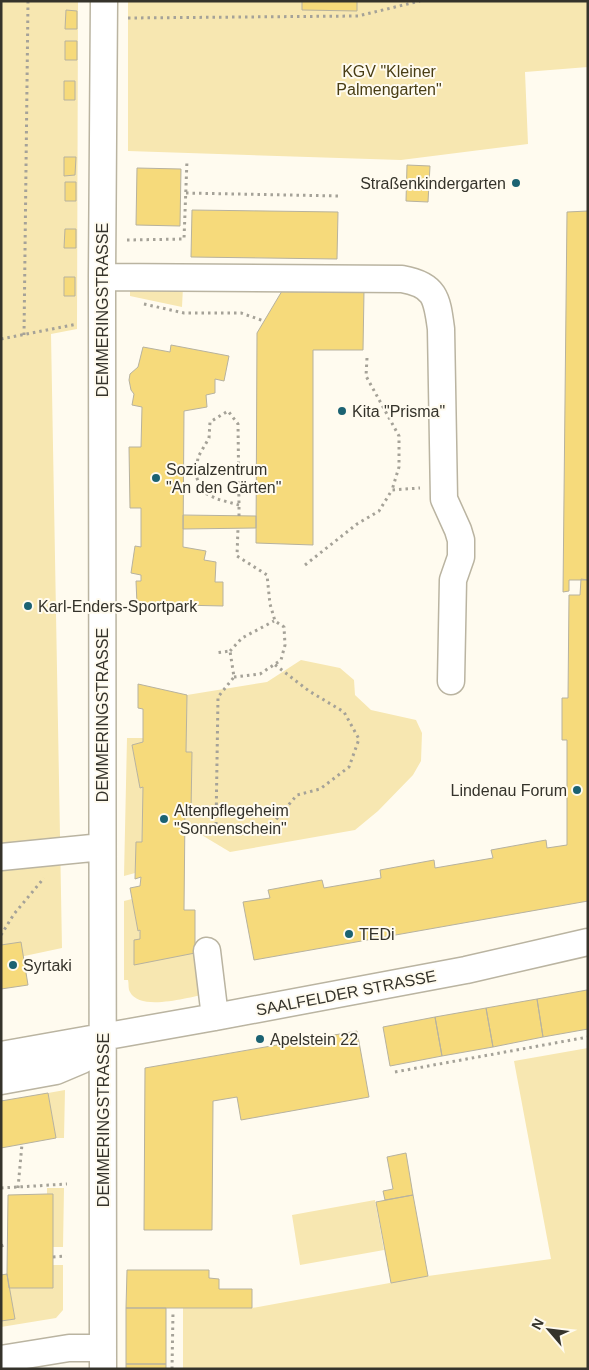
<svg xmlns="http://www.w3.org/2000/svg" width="589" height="1370" viewBox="0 0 589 1370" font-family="Arial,sans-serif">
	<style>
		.green { fill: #f7e7b1 }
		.building { fill: #f6da7b; stroke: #b7b29f }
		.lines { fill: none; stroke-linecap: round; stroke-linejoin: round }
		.minor-casing { stroke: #bab4a1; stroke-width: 29 }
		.path { stroke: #a5a298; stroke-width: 3; stroke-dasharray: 2.5 4; stroke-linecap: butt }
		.minor { stroke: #fff; stroke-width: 26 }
		.poi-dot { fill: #1b6272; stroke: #fffbef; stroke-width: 2 }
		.labels { text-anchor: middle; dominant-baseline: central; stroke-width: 4; stroke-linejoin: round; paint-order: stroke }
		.park-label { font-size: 16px; fill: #483d14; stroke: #fffbef }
		.poi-label { font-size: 16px; fill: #35332b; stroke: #fffbef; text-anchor: start }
		.street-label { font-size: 16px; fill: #35332b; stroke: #fffbef }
	</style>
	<rect width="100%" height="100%" fill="#fffbef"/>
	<path class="green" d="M1,1h77l-1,328 -26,5 11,614 -61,13z
		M128,1h460v66l-63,5 3,72 -127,16 -273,-9z
		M183,287l-1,20 -52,-11v-5l8,-2z
		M301,660l39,8 14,12 1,15 16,15 45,10 6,13 -1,28 -8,14 -35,36 -23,19 -125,22 -45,-27 7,-73h-6l1,-57 80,-13z
		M127,738h16v4l-11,3 8,43 3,-1 -1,55h-6l-1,31 -11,3z
		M132,899l6,32 57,22 12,41c-18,3 -67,18 -77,-2 -2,-3 -1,-8 -2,-12h-4v-79z
		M588,1048v321h-405v-61h69l176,-32 123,-17 -37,-198z
		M65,1090l-1,48h-8l-8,-45z
		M47,1188h17l-1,59h-10v-52l-6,-1z
		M375,1200l9,50 -84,15 -8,-50z
		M53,1265h10v45l-7,8 -55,9v-6l14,-2 -6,-31h44z"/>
	<path class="building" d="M302,1h55v10l-55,-1z
		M66,10l11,1v18h-12z
		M65,41h12v19h-12z
		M64,81h11v19h-11z
		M64,157h12l-1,18 -11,1z
		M407,165l23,1 -2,36 -22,-1z
		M137,168l44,1 -1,57 -44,-1z
		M65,182h11v19h-11z
		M192,210l146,2 -1,47 -146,-2z
		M588,211v369h-19v11l-6,1 4,-380z
		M65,229h11v19h-12z
		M64,277h11v19h-11z
		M282,291h82l-1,59h-50v195l-57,-2 1,-210z
		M171,345l58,11 -5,25 -9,-2v14l-9,2 1,12 -23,4 -1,136 23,4 -2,9 12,2 -1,20h8v24l-86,-2 -1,-23h5v-6l-10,-2 4,-27 6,1v-39h-11l-1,-61h12l1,-40 -10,-2 2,-11 -3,-4 -2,-10 1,-6 8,-7 5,-20 27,5z
		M183,515l73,1v12l-73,1z
		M581,579l7,1v321l-334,59 -11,-58 27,-4 -2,-8 54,-10 2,8 57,-10 -1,-8 54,-10 1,8 58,-10 -2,-8 55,-10 1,8 20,-3v-105h-5v-42h6l1,-103h11z
		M138,684l49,11 -1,57h6l-1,60h-6l-1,98h11v43l-61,12v-25l6,-1v-9l-2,1 -8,-43 10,-2 1,-9 -6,2 1,-37h6l1,-55 -3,1 -8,-43 11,-3v-33l-5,-1z
		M21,942l7,43 -27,4v-44z
		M587,990l1,39 -45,8 -6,-38z
		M537,999l6,38 -50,10 -7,-39z
		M486,1008l7,39 -51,9 -7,-39z
		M435,1017l7,39 -52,10 -7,-39z
		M357,1031l12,66 -128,23 -4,-23 -24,4 -1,129h-68l1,-162z
		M48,1093l8,45 -55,10v-47z
		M406,1153l7,42 -28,5 -2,-9 10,-2 -6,-32z
		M47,1194h6v94h-44l-2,-14 1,-79z
		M413,1195l15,81 -37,7 -15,-81z
		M127,1270h82v8l10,1v10h33v19h-126z
		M7,1274l8,45 -14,2v-46z
		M126,1308h40v56h-40z
		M126,1364h40v5h-40z"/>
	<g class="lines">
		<g class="minor-casing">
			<path id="minor" d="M102,277l300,2c34,6 35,20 39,50l3,170 14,31 3,10v17l-8,23 -2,101
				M1,857l101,-10
				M207,951l8,66
				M1,1055l214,-38 251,-47 122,-28
				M1,1081l55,-10 26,-11 20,-22
				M1,1359l68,-11h34
				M103,1369l-1,-1092 2,-276"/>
		</g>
		<path class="path" d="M128,18l230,-2 62,-15
			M186,193l153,3
			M127,240l57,-1 3,-79
			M144,304l40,9h57l23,8
			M24,335l4,-334
			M1,339l76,-15
			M367,358l-1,18 33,60v31l-7,23
			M239,505l-22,-6 -16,-8 -5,-16 2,-18 11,-19 1,-16 18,-11 10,13 1,81v11
			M305,565l52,-41 22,-13 13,-21 28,-2
			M230,651l12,-13 32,-17
			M234,677l26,-3 21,-14 4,-15 -1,-18 -9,-6 -5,-17 -3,-29 -30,-19 1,-28
			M185,825l31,1 2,-129 16,-20 -4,-26 -15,2
			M216,826l28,8 29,-11 24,-28 23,-6 29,-22 10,-28 -15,-27 -35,-21 -35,-27
			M1,935l13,-21 30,-36
			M395,1072l193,-35
			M1,1188l66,-4
			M18,1188l4,-44
			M1,1246l6,-2
			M53,1257l13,-1
			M172,1369l1,-57"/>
		<use href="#minor" class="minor"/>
	</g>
	<g class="poi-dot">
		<circle cx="516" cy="183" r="5"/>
		<circle cx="342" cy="411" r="5"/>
		<circle cx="156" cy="478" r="5"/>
		<circle cx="28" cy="606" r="5"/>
		<circle cx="577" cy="790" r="5"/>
		<circle cx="164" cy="819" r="5"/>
		<circle cx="349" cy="934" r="5"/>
		<circle cx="13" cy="965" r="5"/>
		<circle cx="260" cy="1039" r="5"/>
	</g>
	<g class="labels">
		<g class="park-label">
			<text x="389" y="71">KGV "Kleiner<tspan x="389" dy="18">Palmengarten"</tspan></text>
		</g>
		<g class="poi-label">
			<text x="506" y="183" text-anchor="end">Straßenkindergarten</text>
			<text x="352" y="411">Kita "Prisma"</text>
			<text x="166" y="469">Sozialzentrum<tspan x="166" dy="18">"An den Gärten"</tspan></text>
			<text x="38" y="606">Karl-Enders-Sportpark</text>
			<text x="567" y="790" text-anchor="end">Lindenau Forum</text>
			<text x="174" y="810">Altenpflegeheim<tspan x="174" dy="18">"Sonnenschein"</tspan></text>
			<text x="359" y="934">TEDi</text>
			<text x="23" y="965">Syrtaki</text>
			<text x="270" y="1039">Apelstein 22</text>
		</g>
		<g class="street-label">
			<text transform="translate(102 310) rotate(-90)">DEMMERINGSTRASSE</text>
			<text transform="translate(102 715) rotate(-90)">DEMMERINGSTRASSE</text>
			<text transform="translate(346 993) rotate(-11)">SAALFELDER STRASSE</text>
			<text transform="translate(103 1120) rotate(-90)">DEMMERINGSTRASSE</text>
		</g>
	</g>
	<rect width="589" height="1370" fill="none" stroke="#35332b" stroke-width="5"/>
	<g transform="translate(549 1330) rotate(298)" stroke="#fffbef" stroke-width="4" paint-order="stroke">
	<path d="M0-4L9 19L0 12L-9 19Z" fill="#35332b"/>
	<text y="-8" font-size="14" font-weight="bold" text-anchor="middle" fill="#35332b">N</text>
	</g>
</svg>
